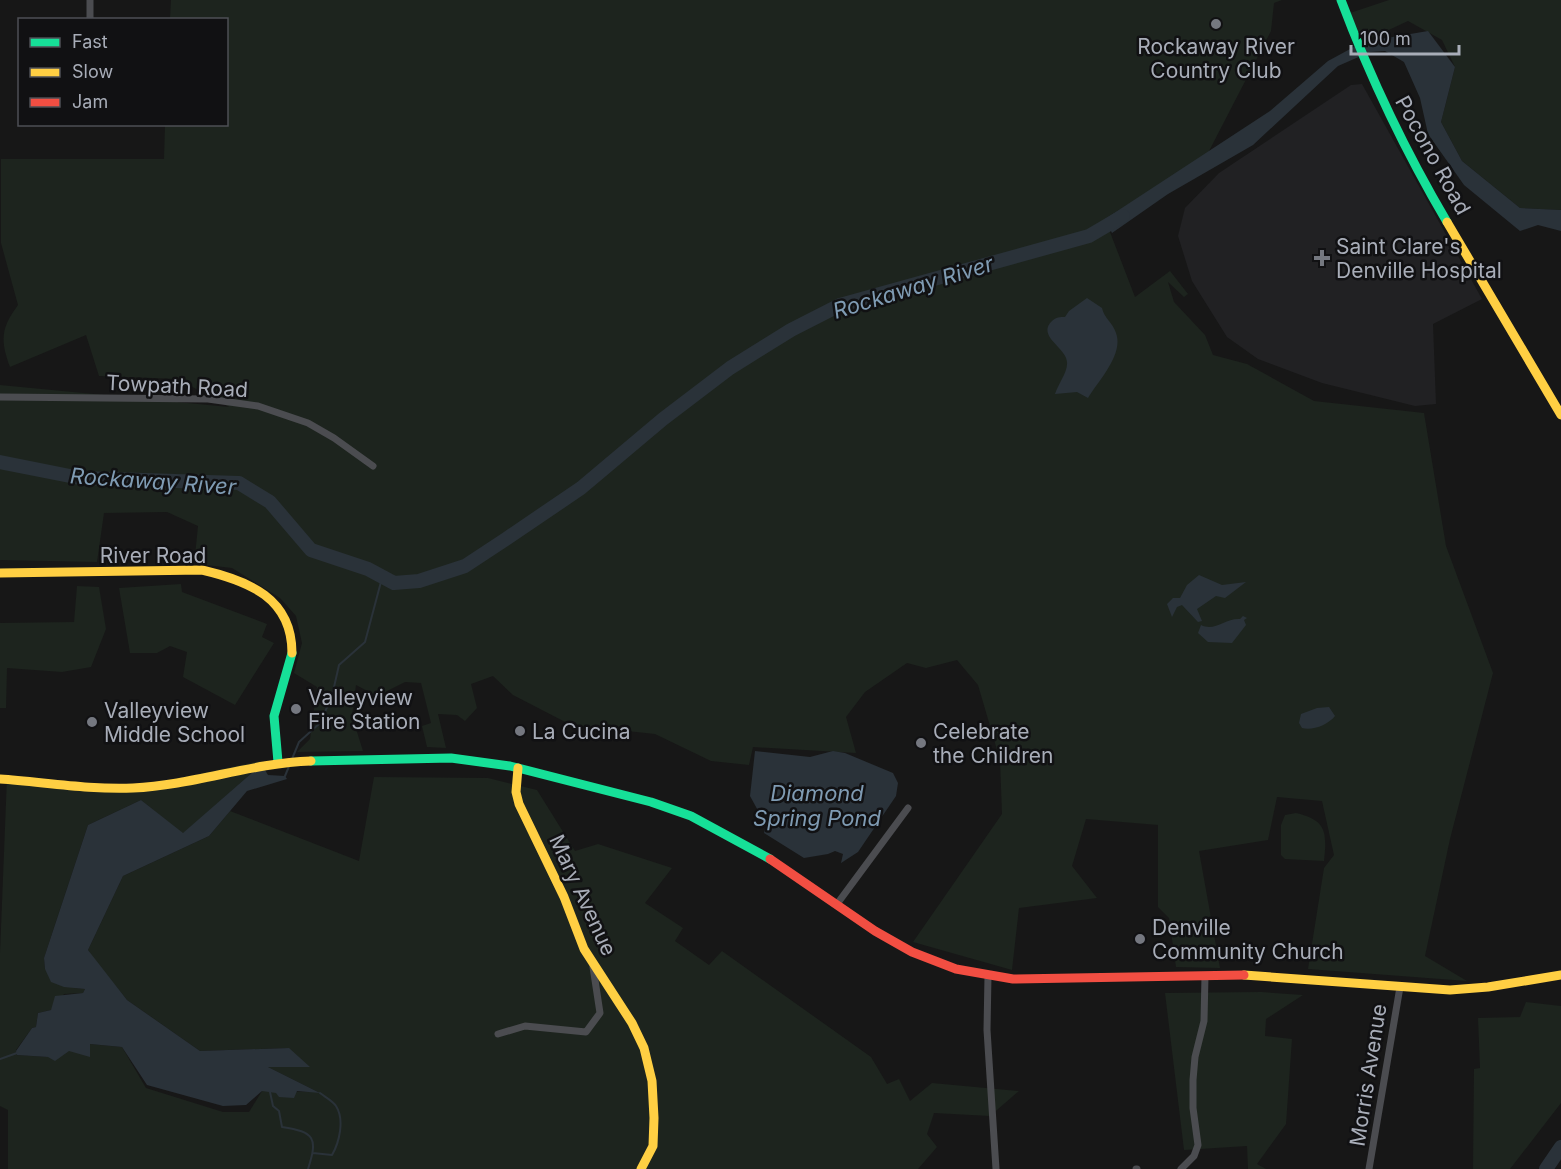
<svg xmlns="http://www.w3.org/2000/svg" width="1561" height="1169" viewBox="0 0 1561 1169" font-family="Inter,sans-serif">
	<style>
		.built { fill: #212123 }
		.green { fill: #1d241e }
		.water { fill: #2a3239 }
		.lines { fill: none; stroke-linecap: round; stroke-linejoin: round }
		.stream { stroke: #2a3239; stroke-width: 2 }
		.river { stroke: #2a3239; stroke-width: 14 }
		.street { stroke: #4b4c50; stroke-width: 7 }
		.fast { stroke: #16e098; stroke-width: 9 }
		.slow { stroke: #ffcf43; stroke-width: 9 }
		.jam { stroke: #f24e42; stroke-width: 9 }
		.poi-dot { fill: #757880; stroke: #111113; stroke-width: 2 }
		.labels { text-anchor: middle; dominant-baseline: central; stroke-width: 5; stroke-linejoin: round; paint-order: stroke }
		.poi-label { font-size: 21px; fill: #a8adb8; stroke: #111113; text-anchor: start }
		.street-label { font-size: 21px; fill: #a8adb8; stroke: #111113 }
		.water-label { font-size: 22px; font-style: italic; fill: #7f9bb3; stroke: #111113 }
	</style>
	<rect width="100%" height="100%" fill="#171717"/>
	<path class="built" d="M1362,84l120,215 -49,25 3,80 -21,2 -93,-23 -64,-24 -31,-22 -35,-56 -14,-45 7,-28 34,-35 132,-88z"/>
	<path class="green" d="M171,0h1111l-8,3 -3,28 -64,124 -102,64 30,78 35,-26 18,23 -4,3 -16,-15 6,20 31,33 8,20 34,9 67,37 110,12 22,133 47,127 -43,166 -25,117 42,25 -159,-12 16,-101 10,-13 -12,-54 -45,-4 -9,43 -69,11 21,117 -44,-1 -7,-49 -11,-11v-82l-72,-6 -14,47 25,32 -78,10 -7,62 -99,-28 89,-128 -2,-54 -22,-75 -21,-25 -31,8 -19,-5 -42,29 -19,25 10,36 -103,-6 -4,18 -38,-4 -56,-27 -84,-9 -58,-30 -20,-19 -22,8 6,24 -12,13 -8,-6 -19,-1 8,34 -19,-1 -5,-21 9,-3 -10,-40 -16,-1 -28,14 -21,-11 -4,31 11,35 -66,1 13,-13 7,-52 -23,-14 8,-30 -6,-27 -16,-18 -48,-30 -52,-6 1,-6h14l3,-30 -31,-14 -63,1 -7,49 -97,-2v-175l229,22 -51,-28 -79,-3 -13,-41 -76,32c-10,-27 -9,-39 8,-62l-17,-62v-84h163l1,-34 61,-1v-104l-56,-1z
		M1389,0h172v210l-41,-2 -58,-47 -21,-39 14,-55 -13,-27 -34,-19 -45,21 -13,-29z
		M181,584l1,8 85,32 -5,13 12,6 -39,62 -52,-28 4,-25 -17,-6 -13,7h-27l-11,-65z
		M77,586l22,1 7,42 -15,38 -29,5 -55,-4 -1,40h-6v-85l74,-1z
		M260,761l5,9 -11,1 -71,63 -42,-34 -53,25 -44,133 1,11 30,19 10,1 -2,4 -19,1 -13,16 -13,3 -2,14 -4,1 -16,22 1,5 31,2 41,-13 33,3 24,41 77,24h26l13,-21 56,1 -52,-26 23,-18 -89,3 -73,-51 -13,-16 -7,-3 -19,-31 35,-74 86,-40 21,-25 129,50 15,-84 114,1 49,12 38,61 23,-7 74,24 -27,35 38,25 -8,13 34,24 13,-14 149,106 16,27 12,-5 11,22 22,-18 87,8 -29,25 -56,-3 -7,21 10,13 -19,22h-910v-59l-8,-4v-153l7,-176 129,10z
		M1296,813c31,7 31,20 28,48l-39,-2 -4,-4v-30l4,-10z
		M1261,992l42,3 -37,24 -1,17 27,3 -6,85 -29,40 9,5h-18l-1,-23 -63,4 -19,-157z
		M1526,1002l35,4v97l-51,66h-37l1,-100 6,-1 -2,-50 42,-1z"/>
	<path class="water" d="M1428,31l27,36 -14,55 21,39 58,47 41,2v21l-23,-6 -18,6 -56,-46 -36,-51 -8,-36 -16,-36 -19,-11 -15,1 -32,14 -85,79 -85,49 -56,39 -7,-14 165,-108 58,-50 35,-19z
		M1087,298l15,10c2,10 11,15 14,25 8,22 -18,48 -28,65l-11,-6 -22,2c3,-10 13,-22 12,-32 0,-14 -31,-26 -15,-41 4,-4 8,-4 13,-4l4,-6z
		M1199,575l23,10 24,-3 -21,16 -9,-2 -19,13 5,12 -4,1 -16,-17 -5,2 -5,10 -5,-13 6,-6h7l7,-13z
		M1243,616l4,2 -3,2 2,5 -14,18 -24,-1 -10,-9 3,-8c14,7 24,-7 39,-6z
		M1329,707l6,9c-7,9 -23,15 -33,12l-3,-5 2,-9 16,-6z
		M755,751l55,6 23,-6 12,2 48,20 5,10 -2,13 -38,56 -17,11 2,-9 -8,-3 -7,3 -24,4 -40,-25 2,-8 -16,-29z
		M265,770l3,5 17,1 2,3 -40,12 -38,45 -86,40 -35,74 39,50 73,51 89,-3 21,19h-42l52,26 -23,-2 -3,7 -15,-1 -3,-4 -14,-2 -16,14 -23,1 -76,-21 -25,-38 -32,-3v13l-21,-6 -14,10 -7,-4 -31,-2 -1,-4 16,-23 4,-1 2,-14 13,-3 4,-14 28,-3 2,-4 -21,-2 -13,-5 -6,-13 -1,-11 44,-133 53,-25 42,33 71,-62z"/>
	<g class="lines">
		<path class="stream" d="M292,759l7,-17 21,-19 12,-27 7,-31 26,-23 17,-64
			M285,776l5,-12
			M0,1059l17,-6
			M270,1092l3,14 6,5 3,16c33,5 36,11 26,42
			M313,1153l19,2c7,-12 13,-35 4,-49 -3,-5 -11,-9 -16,-13"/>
		<path class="river" d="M0,462l80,16 159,5 31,19 41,48 57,19 26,14 25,-2 46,-15 41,-27 75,-51 82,-69 67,-51 61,-38 49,-25 249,-69 34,-20
			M1546,1169l15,-22"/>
		<path class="street" d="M90,0v20
			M0,397l208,2 50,7 50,17 26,15 39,28
			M837,904l71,-96
			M988,976l-1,54 9,139
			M498,1034l27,-8 61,6 14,-19 -7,-46
			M1136,1169h1
			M1181,1169l13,-13 4,-11 -5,-37v-28l2,-23 9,-36 1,-45
			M1369,1169l31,-182"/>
		<path class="fast" d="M1341,0c29,77 64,151 106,222
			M311,761l140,-3 59,8 141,36 40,14 79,43
			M278,762l-4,-46 18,-63"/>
		<path class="slow" d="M1447,222l114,193
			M0,573l202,-3c47,11 90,28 90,83
			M518,768l-2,24 3,12 45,93 20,52 48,74 12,25 8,33 2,37 -1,28 -12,23
			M0,779c43,3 91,11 133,9 61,-3 118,-25 178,-27
			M1244,975l206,15 38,-3 73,-12"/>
		<path class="jam" d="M770,859l105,72 37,21 44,17 57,10 231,-4"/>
	</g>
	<g class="poi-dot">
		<circle cx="1216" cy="24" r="6"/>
		<path d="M1319 249h6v6h6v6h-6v6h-6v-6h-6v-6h6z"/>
		<circle cx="296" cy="709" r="6"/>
		<circle cx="92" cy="722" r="6"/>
		<circle cx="520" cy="731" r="6"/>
		<circle cx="921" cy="743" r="6"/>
		<circle cx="1140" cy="939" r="6"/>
	</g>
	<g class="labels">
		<g class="poi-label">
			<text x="1216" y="46" text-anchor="middle">Rockaway River<tspan x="1216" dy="24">Country Club</tspan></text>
			<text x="1336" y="246">Saint Clare's<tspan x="1336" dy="24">Denville Hospital</tspan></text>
			<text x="308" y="697">Valleyview<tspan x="308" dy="24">Fire Station</tspan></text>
			<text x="104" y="710">Valleyview<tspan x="104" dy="24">Middle School</tspan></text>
			<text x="532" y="731">La Cucina</text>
			<text x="933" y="731">Celebrate<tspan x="933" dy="24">the Children</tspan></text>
			<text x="1152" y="927">Denville<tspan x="1152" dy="24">Community Church</tspan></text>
		</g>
		<g class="street-label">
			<text transform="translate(1433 155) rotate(61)">Pocono Road</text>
			<text transform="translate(177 386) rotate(3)">Towpath Road</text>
			<text x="153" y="555">River Road</text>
			<text transform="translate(583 895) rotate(65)">Mary Avenue</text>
			<text transform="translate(1368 1075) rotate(-81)">Morris Avenue</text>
		</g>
		<g class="water-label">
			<text transform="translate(913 287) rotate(-17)">Rockaway River</text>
			<text transform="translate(153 481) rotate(4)">Rockaway River</text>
			<text x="817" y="793">Diamond<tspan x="817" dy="25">Spring Pond</tspan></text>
		</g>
	</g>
	<rect x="18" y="18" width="210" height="108" fill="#111113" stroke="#4d4f55" stroke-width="1.5"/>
	<rect x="30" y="38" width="30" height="9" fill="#16e098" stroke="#4d4f55" stroke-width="1.5"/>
	<text x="72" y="48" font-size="18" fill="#a8adb8">Fast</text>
	<rect x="30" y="68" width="30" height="9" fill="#ffcf43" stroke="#4d4f55" stroke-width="1.5"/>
	<text x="72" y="78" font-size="18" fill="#a8adb8">Slow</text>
	<rect x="30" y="98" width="30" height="9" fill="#f24e42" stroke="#4d4f55" stroke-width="1.5"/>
	<text x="72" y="108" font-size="18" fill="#a8adb8">Jam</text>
	<path d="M1351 45v9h108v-9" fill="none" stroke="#a8adb8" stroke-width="3"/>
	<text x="1360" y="45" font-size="18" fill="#a8adb8" stroke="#111113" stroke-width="4.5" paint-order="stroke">100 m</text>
</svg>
